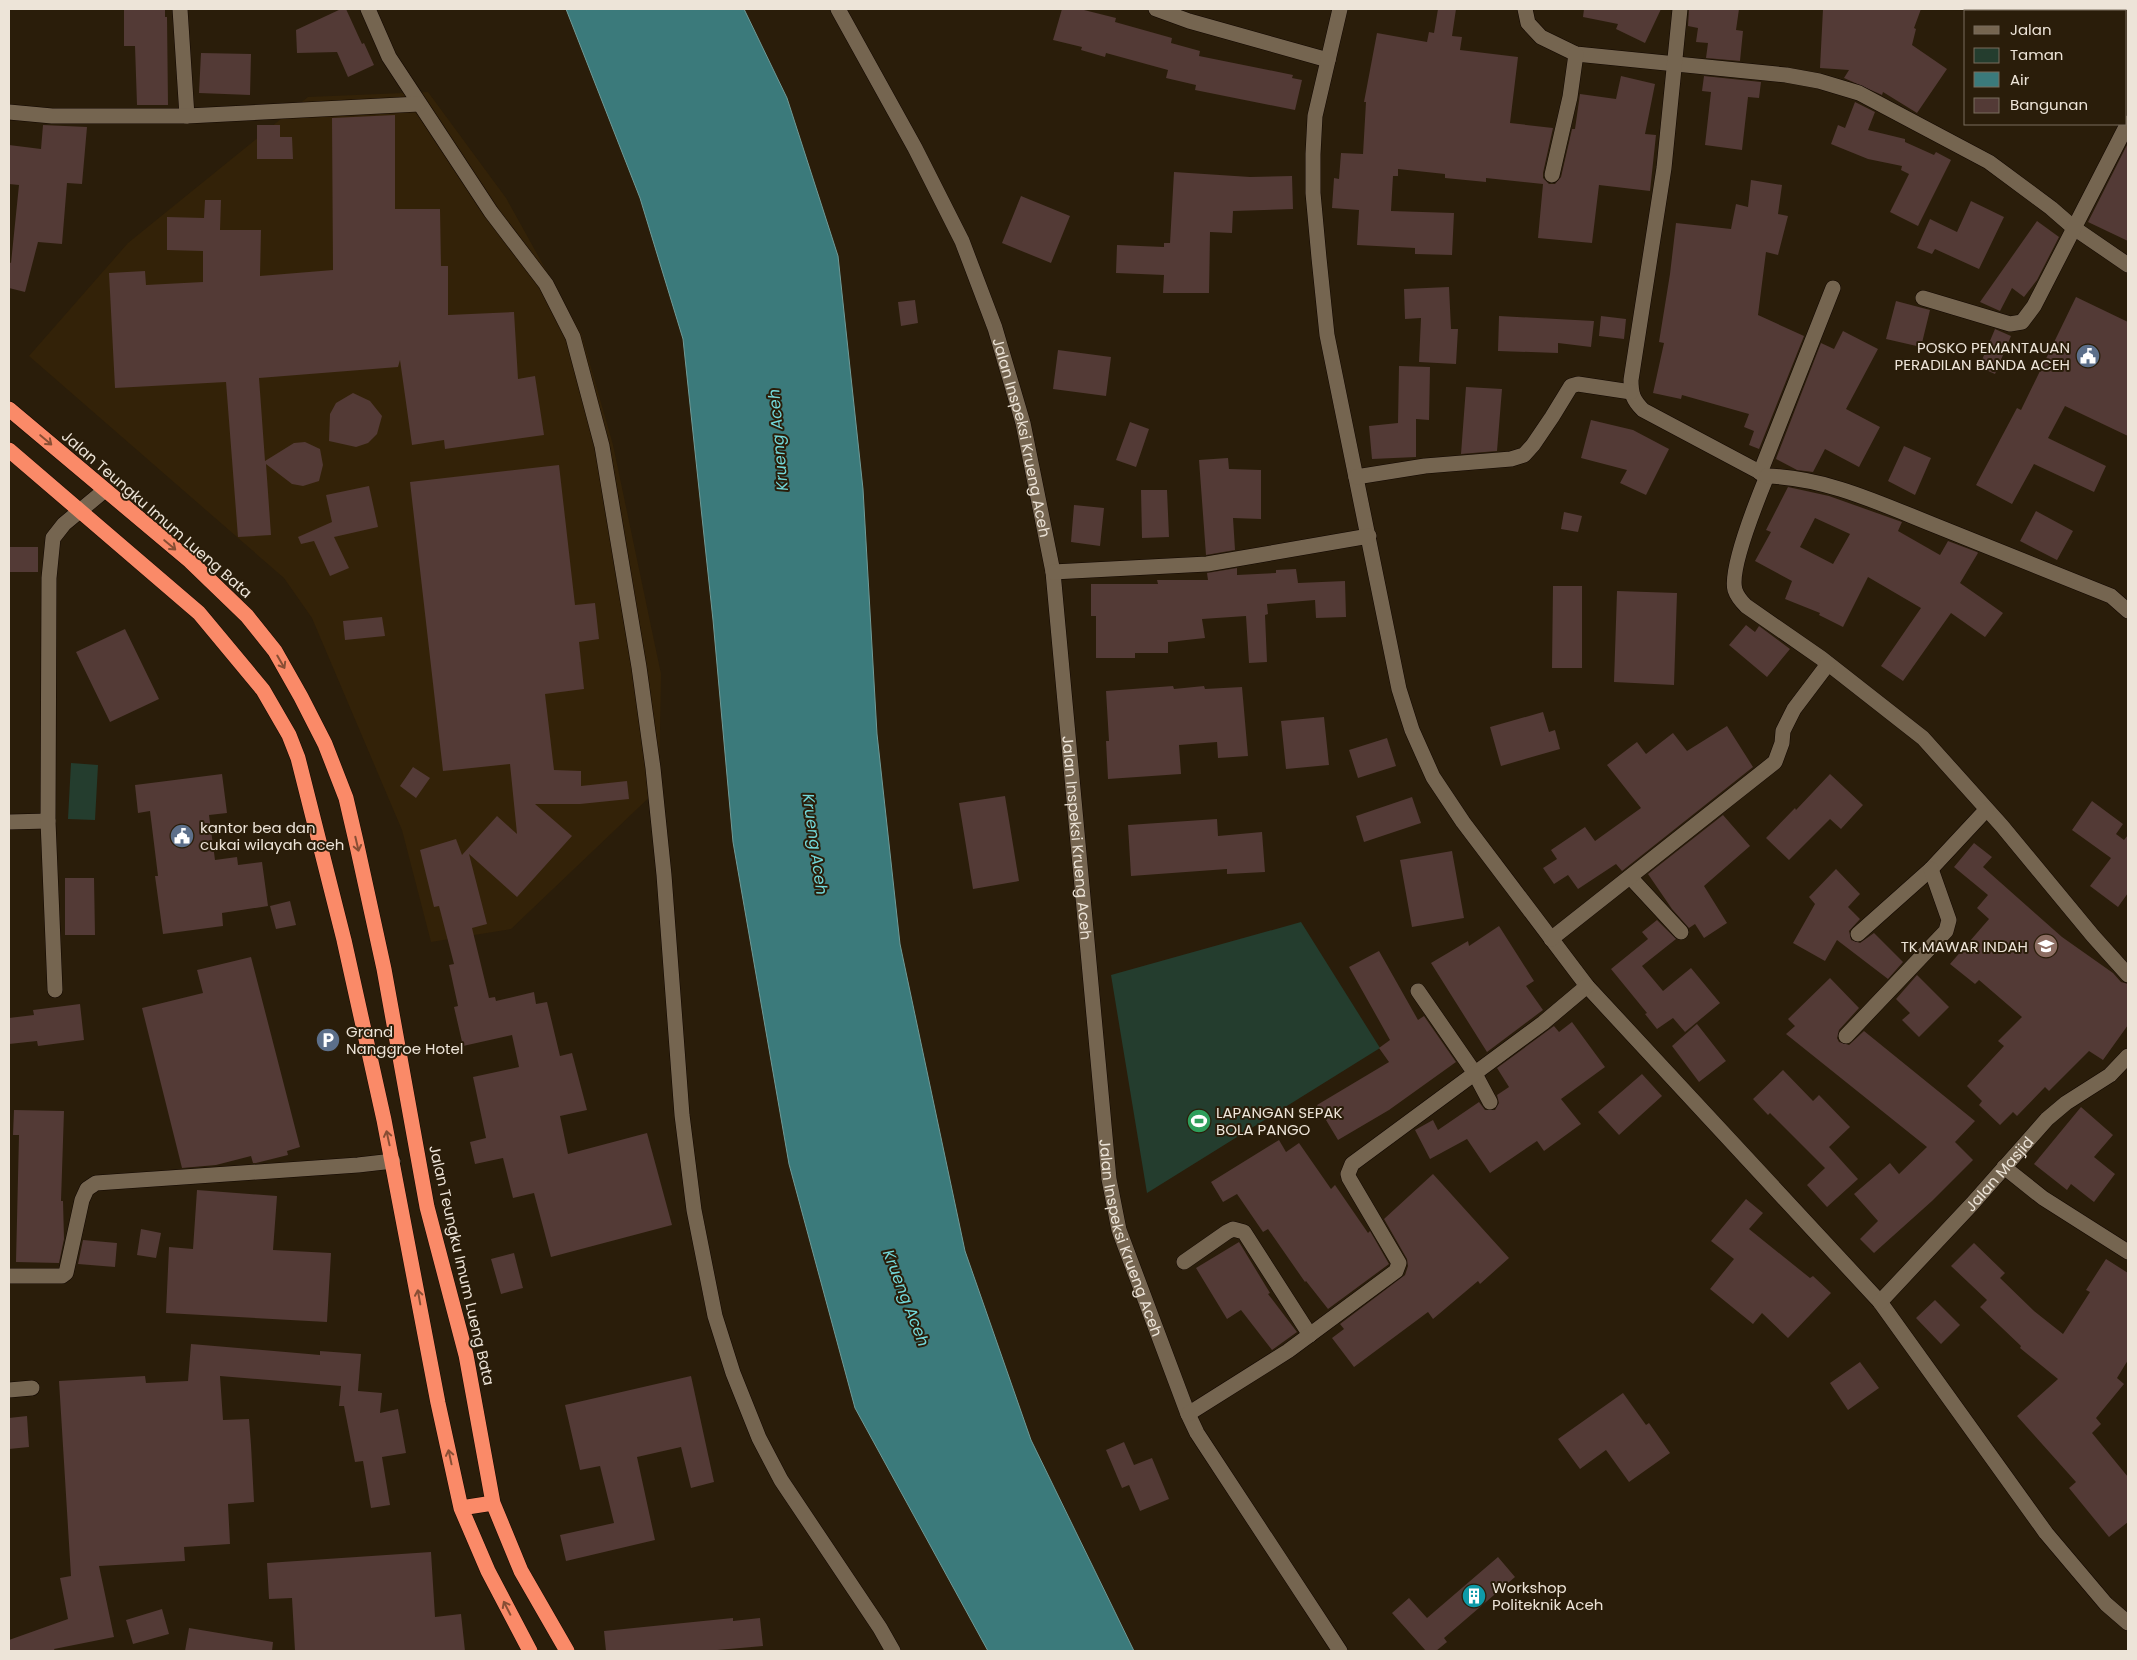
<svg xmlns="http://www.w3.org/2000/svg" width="2137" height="1660" viewBox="0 0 2137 1660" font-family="Poppins,sans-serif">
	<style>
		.built { fill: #332208 }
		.green { fill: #243d2e }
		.water { fill: #3b7a7b; stroke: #709a97 }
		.building { fill: #533a36; fill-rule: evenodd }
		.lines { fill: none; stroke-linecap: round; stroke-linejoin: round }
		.minor-casing { stroke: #120700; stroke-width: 16 }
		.highway-casing { stroke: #120700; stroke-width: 16 }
		.minor { stroke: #756550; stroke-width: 15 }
		.highway { stroke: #fa8a68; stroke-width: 15 }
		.oneway { stroke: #884e34 }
		.labels { text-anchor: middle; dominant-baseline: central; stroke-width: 4; stroke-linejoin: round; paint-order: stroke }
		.poi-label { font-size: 15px; fill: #ede4d8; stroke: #2a1d0a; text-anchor: start }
		.street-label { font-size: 15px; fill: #ede4d8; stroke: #2a1d0a }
		.water-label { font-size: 16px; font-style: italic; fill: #73d8da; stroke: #2a1d0a }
	</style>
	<rect width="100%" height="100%" fill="#2a1d0a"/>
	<path class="built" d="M428,92l78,106 75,135 32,112 48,229 -2,114 -148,141 -80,13 -29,-112 -90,-212 -28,-40 -255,-222 99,-113 180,-146z"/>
	<path class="green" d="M71,763l27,2 -3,55 -27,-1z
		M1301,922l79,126 -233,145 -36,-218z"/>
	<path class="water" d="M566,9h178l43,89 51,158 25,233 14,245 23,210 65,307 66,189 103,211h-146l-133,-243 -66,-244 -56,-322 -20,-222 -30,-281 -43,-141z"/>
	<path class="building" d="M124,9h41v8h2l1,88h-31l-2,-59h-11z
		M341,9h5l16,35 2,-1 10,22 -26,12 -11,-25 -40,1 -1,-23z
		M1062,9h18l36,9 -1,4 57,16 -1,5 29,8 -1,5 94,19 -1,3 10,2 -7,30 -100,-20 1,-5 -30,-7 2,-8 -62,-17 -1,4 -24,-7 1,-3 -29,-7z
		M1438,9h18l-4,27 10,1 -2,13 58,7 -8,66 43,5 -10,45v5l6,6h6l6,-7 11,-48h3l5,-35 36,5 5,-23 34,8 -10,50 11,1 -6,56 -51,-6 -7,58 -54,-5 5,-54 -57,-6v4l-41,-4v-4l-47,-5v7h-5l-2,35 63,2 -2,42 -37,-1v-6l-58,-3 2,-35 -27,-2 2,-30 5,1 2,-26 22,1 3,-52h-2l13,-69 50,9 2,-10 5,1z
		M1584,9h77l-16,34 -29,-14 2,-5 -35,-7z
		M1689,9h50l-3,21 7,1 -3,30 -34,-3 2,-15 -12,-1 2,-14 -10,-2z
		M1823,9h98l-7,19 2,1 -4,16 35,24 -30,44 -34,-21 -1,3 -38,-17 5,-8 -29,-2z
		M201,53l50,1 -1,41 -51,-2z
		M1704,76l57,6 -2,16 -11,-1 -6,53 -37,-5 6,-53 -9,-1z
		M1855,102l20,10 -7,18 37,9v3l29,13 2,-3 15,8 -33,66 -28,-14 19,-38 -8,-4 1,-4 -34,-7 -37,-15 7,-19 7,3z
		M395,115v94h45l1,57h7v49l66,-3 4,67 17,-3 9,59 -99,14 -1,-9 -32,5 -12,-85 -2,7 -139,11 6,83 29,-18 11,-1 15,7 3,16 -4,16 -16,5 -11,-2 -26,-20 5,71 -33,2 -12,-155 -111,6 -6,-115 36,-2 1,14 57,-3v-31l-36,-1v-33l37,1 1,-18h16l-1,30h41l-1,46 73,-6 -1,-152z
		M43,125l44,2 -5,57 -15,-1 -5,61 -24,-2 -13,50 -16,-4v-26l2,1 8,-78 -10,-1v-39l32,4z
		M257,125h23v12h12l1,22h-36z
		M2128,143v98l-40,-19z
		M1174,172l76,5 42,-1 1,33 -60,2 -1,22 -22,-1 -1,61h-46l1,-18 -48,-2 1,-28 47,2v-4h6z
		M1751,180l31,5 -4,29 10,2 -10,39 -12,-3 -8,63 46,21 -45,113 -10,-4 5,-14 -10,-4 5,-13 -67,-19 -1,4 -28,-6 11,-50 -5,-1 11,-68 6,-51 55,6 5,-25 12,3z
		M1021,196l49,20 -19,47 -49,-20z
		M1971,201l33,16 -25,52 -44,-20 -3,5 -15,-6 13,-29 27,13z
		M2037,221l22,16 -22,43 -13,17 -12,-9 -12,23 -20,-9z
		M1449,287l2,42h7l-2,35 -37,-2 2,-44 -16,1 -1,-30z
		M2076,297l52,25v114l-63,-30 -17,32 58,28 -12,26 -60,-28 -22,40 -36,-19 41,-77 4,2z
		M915,300l3,23 -17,3 -3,-24z
		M1896,301l34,9 -9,37 -35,-8z
		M1499,316l95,5 -3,26 -33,-4v10l-60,-2z
		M1601,316l25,3 -2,20 -25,-3z
		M1995,329l16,7 -16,38 -16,-7z
		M1843,331l35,18 -32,60 34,18 -21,40 -34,-18 -12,23 -16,-2 -21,-11 1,-3 44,-113 13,6z
		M1058,350l53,7 -5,39 -53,-7z
		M1399,366l31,1 -1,53 -13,-1v38l-44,2 -3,-33 29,-3z
		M1466,387l36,2 -5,62 -36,3z
		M353,393l17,8 12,15 -5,18 -9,9 -12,4 -27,-6 1,-27 6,-11z
		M1591,420l42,10 36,19 -23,46 -26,-12 7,-13 -46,-12z
		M1130,422l19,7 -13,38 -20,-7z
		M1904,446l27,12 -16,37 -27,-14z
		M1228,458l1,11 32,1v49l-28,-1 2,32 -29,5 -7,-95z
		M559,465l16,140 20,-2 4,36 -20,3 5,47 -39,5 9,76 27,1v15l46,-5 2,18 -49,5h-45l37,32 -55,61 -48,-43 18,70 -15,4 17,70 6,-1 1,4 38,-9 2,12 11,-2 13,54 12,-3 15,57 -27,6 8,38 79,-21 25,92 -121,32 -17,-64 -21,5 -10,-40 -28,6 -5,-22 16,-4 -13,-61 46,-10 -7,-32 -49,11 -9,-39 4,-1 -9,-41 5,-1 -15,-58 -5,1 -14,-57 36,-11 6,16 35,-39 20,18 -7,-70 -67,7 -33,-289z
		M369,486l9,41 -44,10 15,31 -19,8 -16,-35 -13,3 -3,-7 34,-15 -6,-27z
		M1788,487l41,9 73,26 -4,9 42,24 8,-14 29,11 1,1 -18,30 43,30 -18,24 -34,-24 -48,68 -22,-15 40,-58 -53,-31 -25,50 -24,-12 1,-2 -35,-14 7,-18 -37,-20 16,-29 -5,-2zM1815,518l35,16 -17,30 -33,-17z
		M1141,490h26l2,47 -27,1z
		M1074,505l30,3 -4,38 -29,-4z
		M2036,511l37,20 -16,29 -37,-19z
		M1564,512l18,4 -4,16 -17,-3z
		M9,547h29v25h-29z
		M1237,568v7l39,-2v-3l20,-1 2,14 47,-2 1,36 -30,1 -1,-18 -48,4 1,10 -3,1 2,47 -18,1 -3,-47 -44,3 3,19 -37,4v11h-33v5h-39v-42h-5v-32h67l-1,-4h51l-1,-7z
		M1553,586h29v82h-30z
		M1617,591l60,2 -3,92 -60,-3z
		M382,617l3,19 -40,4 -2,-19z
		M1746,625l9,7 4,-6 31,23 -23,28 -38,-32z
		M125,629l34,70 -49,23 -34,-70z
		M1173,686l1,3 30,-3 1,3 37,-2 6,69 -30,2 -1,-16 -38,3 2,29 -73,5 -2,-38h3l-3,-50z
		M1543,712l6,20 6,-2 5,19 -59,17 -11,-39z
		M1324,717l5,48 -43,4 -5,-48z
		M1727,726l26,41 -131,104 -6,-7 -38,25 -10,-14 -14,9 -11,-16 14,-9 -6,-9 34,-23 10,14 46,-33 -34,-43 30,-23 9,12 27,-21 14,18z
		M1387,738l9,28 -38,12 -9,-28z
		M413,767l17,11 -14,20 -16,-12z
		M222,774l5,39 -18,2 6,45 22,-3 1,8 24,-3 6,44 -46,7 1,13 -60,8 -8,-58h3l-8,-65 -12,2 -3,-28z
		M1830,774l33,31 -22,24 -11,-10 -41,41 -23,-22 29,-30 1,2z
		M1005,796l14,85 -46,8 -14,-86z
		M1412,797l9,26 -57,19 -8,-26z
		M2092,801l31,23 -7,10 8,6 4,-5v58l-10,14 -28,-21 21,-28 -39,-28z
		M1723,815l27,31 -46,40 23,37 -23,15 -9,-14 -6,4 -17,-19 -24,-35z
		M1217,819l1,17 44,-4 3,40 -38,2v-5l-96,7 -3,-51z
		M1974,843l18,14 -9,10 79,70 51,36 8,9 7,2v41l-25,35 -14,-9 -40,40 -4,-4 -28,29 -4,-4 -13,13 -21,-20 3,-4 -15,-15 37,-40 -6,-5 24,-24 -43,-37 -4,4 -25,-20 39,-45 -12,-11 11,-13 -34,-28z
		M1452,851l12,67 -52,9 -12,-67z
		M1836,869l24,25 -12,13 12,12 -11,12 2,9 9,3 14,-10 29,29 -15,17 -51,-39 -12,21 -32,-18 22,-39 -6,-7z
		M65,878h29l1,57h-30z
		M290,901l6,24 -20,4 -6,-23z
		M1657,920l19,19 -34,27 21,25 28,-23 29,35 -35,29 -12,-14 -16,11 -12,-15 2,-1 -36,-44 37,-30 -6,-7z
		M1499,926l35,55 -8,5 17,24 -56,42 -56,-89 37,-22 1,5z
		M1379,951l39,69 6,-4 32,46 -67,48 -51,30 -21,-35 72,-43 -10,-14 11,-8 -41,-73z
		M251,957l49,190 -13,4 1,4 -32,8h-3l-2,-7 -35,9 -34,3 -40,-160 61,-15 -6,-23z
		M1917,975l32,32 -30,30 -17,-17 8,-7 -14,-14z
		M1830,978l29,30 -20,22 -2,8 2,4 10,3 15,-14 111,90 -20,21 18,18 -41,41 -58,52 -14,-14 18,-18 -24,-27 36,-31 9,11 28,-27 -141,-113 9,-8 -7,-7z
		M80,1004l4,36 -46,6 -1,-5 -28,3v-26l25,-3 -1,-5z
		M1572,1022l33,45 -44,32 20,25 -37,27 -7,-10 -47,32 -23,-34 -37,20 -15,-29 18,-10 5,10 41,-28 6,8h10l4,-7 -2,-8 12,-8 -12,-19 57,-42 5,6z
		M1697,1024l29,37 -27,21 -27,-36z
		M1783,1070l30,31 6,-6 31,32 -21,20 29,32 -31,28 -20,-22 18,-17 -55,-55 -2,2 -15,-16z
		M1642,1074l20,22 -43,39 -21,-23z
		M2081,1107l32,28 -19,22 21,17 -21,28 -23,-18 -4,6 -33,-26z
		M14,1110l50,1 -3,90h2l1,38 -5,24 -43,-1 3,-127h-6z
		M1279,1140l7,12 13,-9 32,46 4,-4 33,48 2,-2 19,33 -61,45 -22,-28 -1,1 -37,-53 -5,3 -26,-38 -14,8 -12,-20z
		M1433,1174l76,84 -29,26 -2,-3 -45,38 -5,-7 -74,55 -22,-29 12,-9 -4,-5 65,-49 3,-9 -1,-7 -23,-40z
		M197,1190l80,6 -4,54 58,3 -4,69 -161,-9 3,-66 24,2z
		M1746,1199l17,14 -14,16 61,49 3,-2 18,17 -43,45 -26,-25 -9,11 -43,-35 24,-30 -23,-18z
		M141,1229l20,4 -5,25 -19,-3z
		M83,1240l34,3 -2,24 -37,-3z
		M1239,1242l31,51 -2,1 29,38 -25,18 -31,-40 -14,9 -31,-51z
		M1974,1243l31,30 -5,5 34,33 29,23 27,-42 -4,-2 20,-31 22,14v87l-11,18 7,6 -28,34 5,6 -9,9 36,44v45l-19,15 -40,-49 7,-6 -59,-66 41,-37 -38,-31 1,-2 -41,-39 7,-7 -36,-34z
		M514,1253l9,35 -22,6 -10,-35z
		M1935,1300l25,25 -19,19 -25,-26z
		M191,1344l129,11v-4l41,3 -3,37 24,2 -2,20 18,-4 8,44 -24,4 8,48 -19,3 -8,-47 -8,1 -11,-56h-5l2,-20 -121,-10 3,44 26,-1 2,26 3,57 -26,2 2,40 -46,3 1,14 -86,5 15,71 -60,12 1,2h-46v-11l59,-21 -8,-41 11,-2 -12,-195 86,-5 1,7 42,-2z
		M1860,1362l19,26 -31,22 -18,-27z
		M691,1376l23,106 -23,6 -10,-41 -44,10 18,83 -89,21 -6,-26 54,-12 -14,-57 -20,4 -15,-65z
		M1623,1393l23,32 3,-2 21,30 -41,29 -23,-32 -26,19 -22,-30z
		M27,1416l2,31 -20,2v-31z
		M1124,1442l10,23 18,-7 17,41 -29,12 -11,-26 -7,3 -16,-38z
		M431,1552l4,65 26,-3 4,37h-170l-3,-53 -23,1 -2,-36z
		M1498,1557l17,20 -71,61 3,4 -11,9h-10l-34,-38 17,-15 18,20z
		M162,1609l7,25 -36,10 -7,-24z
		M733,1618v3l27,-3 3,28 -57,5h-100l-2,-20z
		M189,1628l84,14 -1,9h-87z"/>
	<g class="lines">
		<g class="minor-casing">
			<g id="minor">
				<path d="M180,9l7,107"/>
				<path d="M368,9l21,48 102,155 55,72 27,53 29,109 37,221 14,101 11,107 18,240 12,95 21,106 18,57 26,65 22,42 99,148 13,23"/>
				<path id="s1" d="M838,9l77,139 47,93 33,87 28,95 30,149 56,607 10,51 69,184 9,19 143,218"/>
				<path d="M1156,9l33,12 139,39"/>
				<path d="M1340,9l-25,107 -2,38v39l6,65 8,77 72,354 13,41 21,47 30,45 124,164 293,316 166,231 60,71 22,19"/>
				<path d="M1525,9l3,14 13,14 35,17 210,21 33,6 40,12 130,69 62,46 23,20 54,37"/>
				<path d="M1680,9l-16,159 -33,212c0,14 2,20 12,30l124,66c-9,22 -38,93 -32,114 2,6 7,12 11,16l75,52 102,80 79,88 91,110 35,39"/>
				<path d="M9,112l43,4h135l232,-12"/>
				<path d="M1552,175l18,-78 6,-43"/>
				<path d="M1923,298l87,26 12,-2 12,-16 94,-183"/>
				<path d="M1760,473l73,-185"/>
				<path d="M1767,476c60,2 112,27 167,49 59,24 118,47 177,71l17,15"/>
				<path d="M1356,477l69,-11 86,-7 13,-4 9,-10 19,-28 19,-31 7,-2 53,8"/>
				<path d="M1053,572l154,-8 162,-28"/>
				<path d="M9,822l39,-1"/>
				<path d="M1630,877l51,55"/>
				<path d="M1858,934l73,-65 55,-59"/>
				<path d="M1551,939l224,-177 7,-19 1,-12 11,-22 34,-45"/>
				<path d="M55,990l-7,-169 1,-243 4,-40 11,-14 41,-34"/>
				<path d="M1418,991l56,81 16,30"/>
				<path d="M1846,1036l100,-105 3,-11 -18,-51"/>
				<path d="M2004,1167l39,31 85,54"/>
				<path d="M1184,1262l43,-30 6,-3 11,3 66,103"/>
				<path d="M9,1276h53l4,-3 16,-73 5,-11 9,-6 262,-18 35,-4"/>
				<path id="s2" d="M1880,1302l92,-98 75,-85 19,-16 44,-28 18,-19"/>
				<path d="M9,1390l23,-2"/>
				<path d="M1188,1414l100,-63 108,-80 3,-8 -50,-85 -1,-4 4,-10 191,-141 44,-37"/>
			</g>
		</g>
		<g class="highway-casing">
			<path id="highway" d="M9,409l181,152 57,55 28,35 26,46 24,47 21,54 10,43 28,128 43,238 39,148 27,148 28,68 46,80
				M9,450l190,163 64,77 26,45 9,23 46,182 40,180 54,283 23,105 27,63 42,80
				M461,1508l32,-5"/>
		</g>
		<use href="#minor" class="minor"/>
		<use href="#highway" class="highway"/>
	</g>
	<defs><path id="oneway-shaft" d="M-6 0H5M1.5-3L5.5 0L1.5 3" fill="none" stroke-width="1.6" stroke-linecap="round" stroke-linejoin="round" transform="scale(1.25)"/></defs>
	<g class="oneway">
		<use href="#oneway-shaft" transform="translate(46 440) rotate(40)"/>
		<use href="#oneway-shaft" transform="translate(170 545) rotate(40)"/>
		<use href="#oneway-shaft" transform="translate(281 662) rotate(60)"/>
		<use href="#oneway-shaft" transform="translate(357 844) rotate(77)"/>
		<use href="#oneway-shaft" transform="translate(388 1138) rotate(-102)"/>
		<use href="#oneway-shaft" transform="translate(419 1297) rotate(-100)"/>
		<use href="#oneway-shaft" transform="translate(450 1457) rotate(-102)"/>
		<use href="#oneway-shaft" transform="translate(507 1608) rotate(-117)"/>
	</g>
	<defs>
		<g id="civic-disc" transform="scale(1.25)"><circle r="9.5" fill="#5c6f8a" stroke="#2a1d0a"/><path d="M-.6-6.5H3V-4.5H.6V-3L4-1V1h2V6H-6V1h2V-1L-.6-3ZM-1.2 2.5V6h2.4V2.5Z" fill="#fff"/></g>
		<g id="school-disc" transform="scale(1.25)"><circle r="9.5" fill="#8d6e63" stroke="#2a1d0a"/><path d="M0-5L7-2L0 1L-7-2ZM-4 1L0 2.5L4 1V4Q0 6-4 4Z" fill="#fff"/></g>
		<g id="parking-disc" transform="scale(1.25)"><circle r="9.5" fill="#5c6f8a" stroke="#2a1d0a"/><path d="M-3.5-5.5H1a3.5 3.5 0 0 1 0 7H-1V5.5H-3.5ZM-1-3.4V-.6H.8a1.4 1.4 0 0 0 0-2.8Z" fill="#fff"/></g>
		<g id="stadium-disc" transform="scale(1.25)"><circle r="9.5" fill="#2e9e5b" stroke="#2a1d0a"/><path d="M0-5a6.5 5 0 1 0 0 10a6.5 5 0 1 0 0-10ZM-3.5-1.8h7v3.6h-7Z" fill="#fff"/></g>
		<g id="building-disc" transform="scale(1.25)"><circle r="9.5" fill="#0f9aa8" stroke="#2a1d0a"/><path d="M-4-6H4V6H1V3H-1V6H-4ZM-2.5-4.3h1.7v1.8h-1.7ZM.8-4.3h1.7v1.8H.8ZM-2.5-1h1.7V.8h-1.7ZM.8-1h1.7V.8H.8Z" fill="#fff"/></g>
	</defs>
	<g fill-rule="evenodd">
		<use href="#civic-disc" x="2088" y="356"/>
		<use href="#civic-disc" x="182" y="836"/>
		<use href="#school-disc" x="2046" y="946"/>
		<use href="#parking-disc" x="328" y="1040"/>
		<use href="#stadium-disc" x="1199" y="1121"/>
		<use href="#building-disc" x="1474" y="1596"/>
	</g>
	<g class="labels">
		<g class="poi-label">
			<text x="2070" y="347" text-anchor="end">POSKO PEMANTAUAN<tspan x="2070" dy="17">PERADILAN BANDA ACEH</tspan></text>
			<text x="200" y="827">kantor bea dan<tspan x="200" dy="17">cukai wilayah aceh</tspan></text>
			<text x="2028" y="946" text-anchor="end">TK MAWAR INDAH</text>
			<text x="346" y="1031">Grand<tspan x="346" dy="17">Nanggroe Hotel</tspan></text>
			<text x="1216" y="1112">LAPANGAN SEPAK<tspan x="1216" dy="17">BOLA PANGO</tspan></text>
			<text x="1492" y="1587">Workshop<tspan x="1492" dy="17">Politeknik Aceh</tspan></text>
		</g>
		<g class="street-label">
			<text stroke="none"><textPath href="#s1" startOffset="469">Jalan Inspeksi Krueng Aceh</textPath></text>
			<text transform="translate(157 514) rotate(41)">Jalan Teungku Imum Lueng Bata</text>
			<text stroke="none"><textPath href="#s1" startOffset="874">Jalan Inspeksi Krueng Aceh</textPath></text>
			<text stroke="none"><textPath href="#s2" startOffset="175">Jalan Masjid</textPath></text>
			<text stroke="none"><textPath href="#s1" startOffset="1279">Jalan Inspeksi Krueng Aceh</textPath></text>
			<text transform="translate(462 1265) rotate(77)">Jalan Teungku Imum Lueng Bata</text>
		</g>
		<g class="water-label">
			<text transform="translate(778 440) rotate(-95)">Krueng Aceh</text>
			<text transform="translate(815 844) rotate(82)">Krueng Aceh</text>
			<text transform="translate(906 1298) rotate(69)">Krueng Aceh</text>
		</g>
	</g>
	<rect width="2137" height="1660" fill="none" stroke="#ede4d8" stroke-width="20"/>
	<rect x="1964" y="10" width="162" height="115" fill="#2a1d0a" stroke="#786d5c"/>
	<rect x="1974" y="26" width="25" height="8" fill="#756550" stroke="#786d5c"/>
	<text x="2010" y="35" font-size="15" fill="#ede4d8">Jalan</text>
	<rect x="1974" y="48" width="25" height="15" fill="#243d2e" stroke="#786d5c"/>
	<text x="2010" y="60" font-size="15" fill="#ede4d8">Taman</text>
	<rect x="1974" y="72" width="25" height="15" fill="#3b7a7b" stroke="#786d5c"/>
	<text x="2010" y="85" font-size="15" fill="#ede4d8">Air</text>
	<rect x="1974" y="98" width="25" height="15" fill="#533a36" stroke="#786d5c"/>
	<text x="2010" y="110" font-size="15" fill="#ede4d8">Bangunan</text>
</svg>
